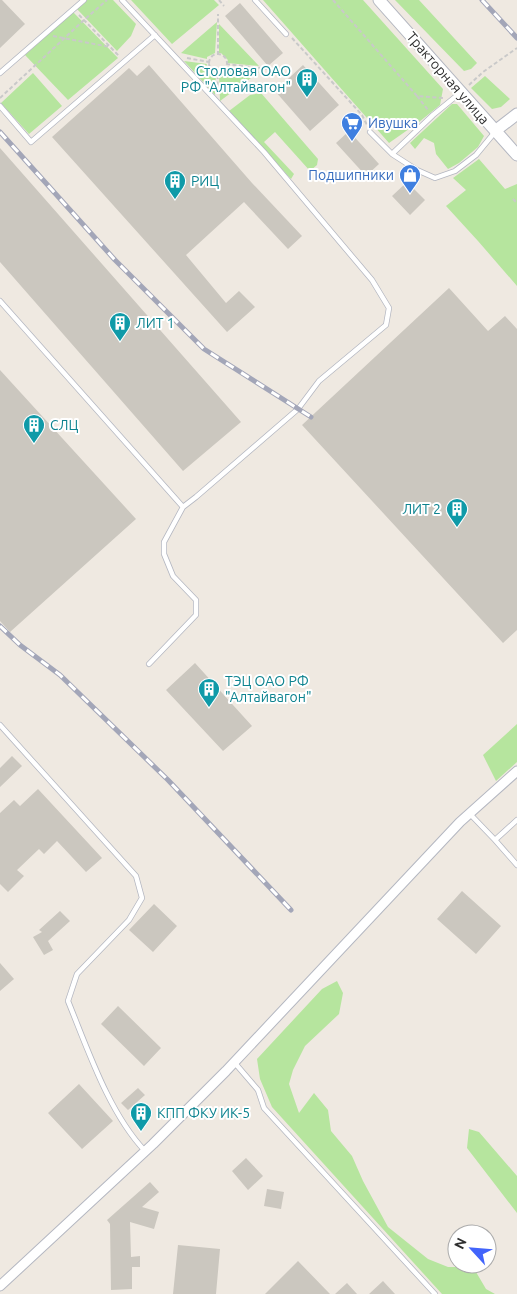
<svg xmlns="http://www.w3.org/2000/svg" width="517" height="1294" viewBox="0 0 517 1294" font-family="Ubuntu,sans-serif">
	<style>
		.green { fill: #b6e59e }
		.building { fill: #cbc7bf }
		.lines { fill: none; stroke-linecap: round; stroke-linejoin: round }
		.lane-casing { stroke: #b4b7c1; stroke-width: 6 }
		.street-casing { stroke: #b4b7c1; stroke-width: 11 }
		.secondary-casing { stroke: #b4b7c1; stroke-width: 13 }
		.path { stroke: #c9c9c9; stroke-width: 2; stroke-dasharray: 4 2.5; stroke-linecap: butt }
		.lane { stroke: #fff; stroke-width: 4.5 }
		.street { stroke: #fff; stroke-width: 9 }
		.secondary { stroke: #fff; stroke-width: 11 }
		.rail-casing { stroke: #a3a6b8; stroke-width: 5 }
		.rail { stroke: #fff; stroke-width: 3; stroke-dasharray: 9; stroke-linecap: butt }
		.labels { text-anchor: middle; dominant-baseline: central; stroke-width: 4; stroke-linejoin: round; paint-order: stroke }
		.culture-label { font-size: 14px; fill: #0d838f; stroke: #fff; text-anchor: start }
		.street-label { font-size: 14px; fill: #2e2e2e; stroke: #fff }
		.shop-label { font-size: 14px; fill: #366cbe; stroke: #fff; text-anchor: start }
	</style>
	<rect width="100%" height="100%" fill="#efe9e1"/>
	<path class="green" d="M87,0h26l23,24 -5,12 -14,15 -40,-42z
		M131,0h83l5,5 -47,39z
		M263,0h100l80,89 -3,16 -21,17 -30,21z
		M395,0h24l58,63 -6,6 -7,2z
		M73,12l45,46 -50,42 -43,-45z
		M217,22l-2,31 -8,4v2l-26,-6z
		M219,24l40,42 -32,-3 1,-3 -7,-7h-2z
		M184,61l23,3 -1,3 8,7h2l-1,21z
		M228,66l31,6 -39,29 -1,-27h3l6,-6z
		M33,73l29,33 -33,28 -28,-31z
		M485,76l25,23 -9,8 -9,2 -21,-21z
		M261,93l57,66 -1,6 -7,6 -35,-39 -11,10 30,32 -3,5 -62,-68 21,-16z
		M452,104h5l27,32 -6,11 -19,16 -11,6 -12,-15 -2,-11 -10,-5 -9,11 -5,-6z
		M479,159l26,30 12,-5v102l-39,-45 -32,-35 20,-16 -13,-12z
		M517,724v38l-21,19 -13,-26z
		M337,981l6,12 -4,21 -34,32 -12,24 -4,14 10,29 15,-20 14,17 3,21 21,25 11,25 25,46 40,32 20,8h18l10,5 10,17 9,5h-53l-170,-187 -12,-28 -3,-20 65,-70z
		M469,1129l10,3 38,44v37l-50,-65z"/>
	<path class="building" d="M0,0h2l23,24 -25,24z
		M240,3l43,50 -15,13 -43,-50z
		M149,65l103,118 50,53 -14,13 -44,-47 -58,53 40,48 13,-12 16,16 -28,25 -175,-195 77,-69 8,8z
		M303,65l36,40 -29,26 -35,-40z
		M349,131l30,33 -13,12 -30,-33z
		M0,148l241,274 -58,49 -183,-209z
		M407,182l18,18 -15,15 -18,-19z
		M449,288l39,43 17,-15 12,13v301l-14,13 -201,-218z
		M0,370l136,149 -126,113 -10,-11z
		M195,663l57,63 -29,25 -57,-61z
		M12,756l10,10 -22,21v-19z
		M38,789l64,69 -16,14 -29,-31 -13,13 -5,-5 -22,21 7,6 -16,16 -8,-8v-71l14,-13 6,6z
		M462,891l39,35 -25,28 -39,-35z
		M154,904l23,22 -24,26 -24,-22z
		M60,911l10,10 -22,20 5,9 -9,5 -11,-18 9,-5 -3,-2z
		M0,963l14,16 -14,12z
		M118,1006l43,42 -17,18 -43,-42z
		M79,1084l34,37 -31,28 -34,-36z
		M138,1088l7,7 -17,15 -7,-7z
		M246,1158l17,18 -15,14 -16,-19z
		M150,1182l9,10 -17,15 17,5 -5,17 -24,-7 1,35 9,-1v11h-8v22l-21,1 -1,-66 -3,-4z
		M267,1189l17,3 -3,17 -17,-3z
		M178,1245l42,4 -4,45h-43z
		M298,1261l32,33h-65z
		M383,1281l12,13h-26z
		M347,1283l10,11h-22z"/>
	<g class="lines">
		<g class="lane-casing">
			<path id="lane" d="M255,0l31,34
				M0,73l84,-73
				M0,106l31,36 124,-107
				M370,132l22,22 25,16 18,8 20,-7 21,-16 19,-23
				M392,154l41,-39 27,-22
				M0,301l183,206 13,-10 102,-88 21,-28 67,-56 3,-17 -17,-28 -108,-128 -142,-152
				M149,664l47,-49v-15l-23,-24 -9,-22v-12l19,-35
				M0,725l136,151 6,22 -13,22 -52,54 -9,27c20,49 41,112 77,150
				M470,814l25,26 22,-20
				M495,840l22,25
				M234,1062l24,28 6,18 171,186"/>
		</g>
		<g class="street-casing">
			<path id="street" d="M0,1286l153,-142 73,-73 234,-249 57,-51"/>
		</g>
		<g class="secondary-casing">
			<path id="secondary" d="M379,0l138,155
				M495,131l22,-17"/>
		</g>
		<path class="path" d="M219,0l5,6
			M333,0l84,96 26,2
			M79,15l40,41
			M53,36l57,11
			M292,38l70,77 6,12
			M209 63a9 9 0 1 1 18 0a9 9 0 1 1-18 0Z
			M218,55v-41
			M187,58l22,4
			M226,64l42,5
			M469,85l14,-13 34,-24
			M217,92l1,-20
			M417,96l11,14
			M0,98l84,-78 23,-20
			M513,199l4,4"/>
		<use href="#lane" class="lane"/>
		<use href="#street" class="street"/>
		<use href="#secondary" class="secondary"/>
		<g class="rail-casing">
			<path id="rail" d="M482,0l35,38
				M0,132l115,128 89,89 107,68
				M0,626l20,19 40,30 108,105 123,130"/>
		</g>
		<use href="#rail" class="rail"/>
	</g>
	<defs>
		<g id="building-pin" transform="scale(1.125)"><path d="M0 17L-7.5 6A9.5 9.5 0 1 1 7.5 6Z" fill="#0f9aa8" stroke="#fff"/><path d="M-4-6H4V6H1V3H-1V6H-4ZM-2.5-4.3h1.7v1.8h-1.7ZM.8-4.3h1.7v1.8H.8ZM-2.5-1h1.7V.8h-1.7ZM.8-1h1.7V.8H.8Z" fill="#fff"/></g>
		<g id="supermarket-pin" transform="scale(1.125)"><path d="M0 17L-7.5 6A9.5 9.5 0 1 1 7.5 6Z" fill="#3f7fe0" stroke="#fff"/><path d="M-6-5.5h2.5l.6 2H6L4.5 2H-2.5L-4.4-4H-6ZM-1.5 3.2a1.3 1.3 0 1 0 .1 0ZM3 3.2a1.3 1.3 0 1 0 .1 0Z" fill="#fff"/></g>
		<g id="shop-pin" transform="scale(1.125)"><path d="M0 17L-7.5 6A9.5 9.5 0 1 1 7.5 6Z" fill="#3f7fe0" stroke="#fff"/><path d="M-5-2.5h2.3a2.7 3.5 0 0 1 5.4 0H5L5.5 6h-11ZM-1.5-2.5h3a1.5 2.3 0 0 0-3 0Z" fill="#fff"/></g>
	</defs>
	<g fill-rule="evenodd">
		<use href="#building-pin" x="307" y="79"/>
		<use href="#supermarket-pin" x="352" y="123"/>
		<use href="#shop-pin" x="410" y="175"/>
		<use href="#building-pin" x="175" y="181"/>
		<use href="#building-pin" x="120" y="323"/>
		<use href="#building-pin" x="34" y="425"/>
		<use href="#building-pin" x="457" y="509"/>
		<use href="#building-pin" x="209" y="689"/>
		<use href="#building-pin" x="141" y="1113"/>
	</g>
	<g class="labels">
		<g class="culture-label">
			<text x="291" y="71" text-anchor="end">Столовая ОАО<tspan x="291" dy="16">РФ "Алтайвагон"</tspan></text>
			<text x="191" y="181">РИЦ</text>
			<text x="136" y="323">ЛИТ 1</text>
			<text x="50" y="425">СЛЦ</text>
			<text x="441" y="509" text-anchor="end">ЛИТ 2</text>
			<text x="225" y="681">ТЭЦ ОАО РФ<tspan x="225" dy="16">"Алтайвагон"</tspan></text>
			<text x="157" y="1113">КПП ФКУ ИК-5</text>
		</g>
		<g class="street-label">
			<text transform="translate(448 78) rotate(49)">Тракторная улица</text>
		</g>
		<g class="shop-label">
			<text x="368" y="123">Ивушка</text>
			<text x="394" y="175" text-anchor="end">Подшипники</text>
		</g>
	</g>
	<g transform="translate(472 1249) rotate(296)"><circle r="24" fill="#ffffff" stroke="#ababab"/>
	<path d="M0-4L9 19L0 12L-9 19Z" fill="#4264fb"/>
	<text y="-8" font-size="14" font-weight="bold" text-anchor="middle" fill="#2e2e2e">N</text>
	</g>
</svg>
